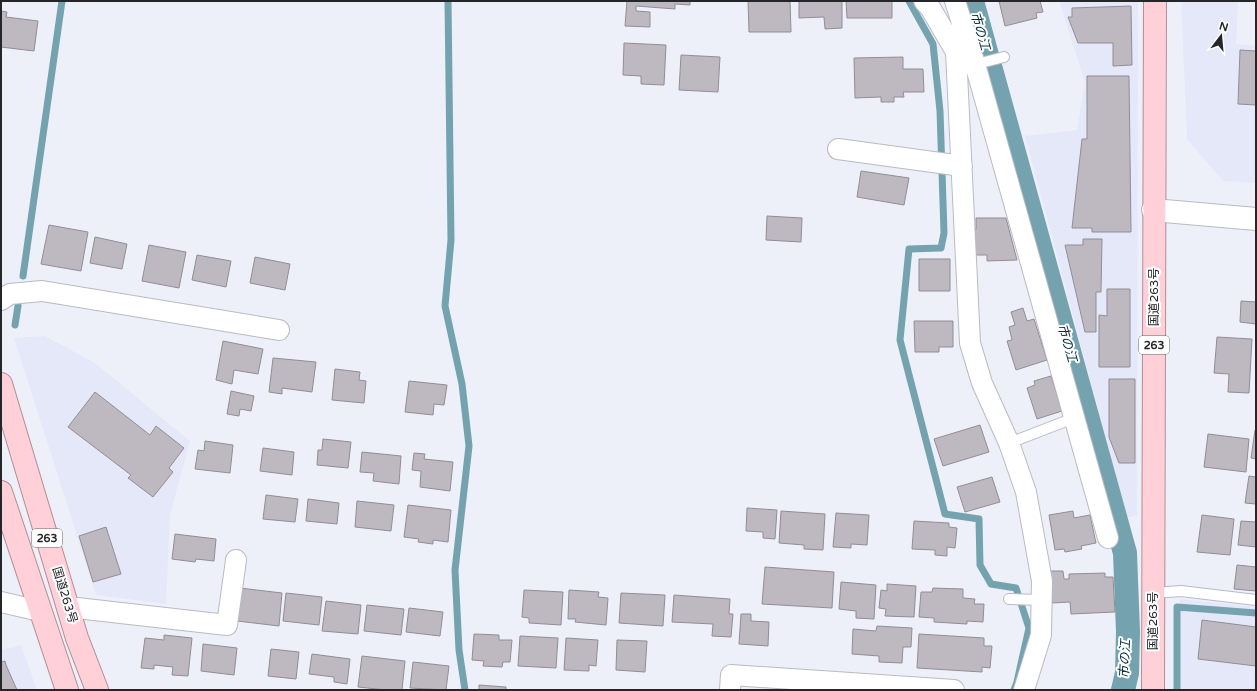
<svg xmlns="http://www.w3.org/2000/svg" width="1257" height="691" viewBox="0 0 1257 691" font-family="'Varela Round','Noto Sans JP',sans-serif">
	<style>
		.built { fill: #e4e8f9 }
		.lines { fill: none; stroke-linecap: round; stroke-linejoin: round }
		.stream { stroke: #74a3af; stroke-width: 7 }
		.canal { stroke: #74a3af; stroke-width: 24 }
		.building { fill: #beb9c1; stroke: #928d95 }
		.service-casing { stroke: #b9bbc4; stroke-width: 12 }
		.minor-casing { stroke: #b9bbc4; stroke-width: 22 }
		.tertiary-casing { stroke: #b9bbc4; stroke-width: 24 }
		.trunk-casing { stroke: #b38d94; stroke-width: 24 }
		.service { stroke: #fff; stroke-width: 10 }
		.minor { stroke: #fff; stroke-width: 20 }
		.tertiary { stroke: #fff; stroke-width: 22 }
		.trunk { stroke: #ffd0d7; stroke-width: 22 }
		.labels { text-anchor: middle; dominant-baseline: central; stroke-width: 4; stroke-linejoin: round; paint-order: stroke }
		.shield { fill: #fff; stroke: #666769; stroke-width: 1 }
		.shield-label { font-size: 11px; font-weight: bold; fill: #252629 }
		.street-label { font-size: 12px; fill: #252629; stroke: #fff }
		.water-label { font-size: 13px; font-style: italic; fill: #002f39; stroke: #fff }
	</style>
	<rect width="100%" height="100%" fill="#eef0f9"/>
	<path class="built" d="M1059,1h79l-1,514 -10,3 -102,-382 52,-6 8,-48z
		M1181,1h57l-2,43 20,2v137l-33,-2 -36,-42z
		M45,336l50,27 95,78 -20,74 -4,89 -70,-9 -82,-257z
		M1180,599l76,8v83h-77z
		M21,645l16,45h-36v-40z"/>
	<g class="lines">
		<path class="stream" d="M448,1l3,239 -6,66 17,78 7,62 -14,124 4,80 6,40
			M909,1l24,43 7,67 4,122 -3,15 -32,1 -9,91 45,174 34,5 1,46 11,19 25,4 13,40 -12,54 -3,8
			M23,276l39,-275
			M15,325l3,-19
			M1177,690v-83l79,6"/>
		<path class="canal" d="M972,1l153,552 3,79 -1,41 -4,17"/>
	</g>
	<path class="building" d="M627,1h63v4l-15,-1v5l-39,-3v5l14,1v15l-25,-1z
		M748,1h42l1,31h-42z
		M799,1h43v27l-17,1 -1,-12 -25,1z
		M846,1h46v17h-45z
		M999,1h41l3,11 -7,1 1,5 -32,8z
		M1131,6l1,59 -19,1v-23h-35l-10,-26h4v-9z
		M1,11l6,1 -1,5 32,4 -4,30 -33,-4z
		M624,43l42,2 -2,40 -23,-1v-8l-18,-1z
		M1240,50l16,1v54l-18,-1z
		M681,55l39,2 -2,35 -39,-2z
		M903,57v12h20l1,23h-21l1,5h-10v5h-13v-5l-26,1 -1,-40z
		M1087,76h42l2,156h-39v-4h-20l10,-89h5z
		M861,171l48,7 -5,27 -47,-8z
		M767,216l35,2 -1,24 -35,-2z
		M976,218h30l11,42 -30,1v-6h-15l-1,-26h5z
		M49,225l39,7 -7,39 -40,-7z
		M95,237l32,7 -5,25 -32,-6z
		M1083,239h19l-1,53h-5v40h-11l-20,-87h18z
		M149,245l37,7 -7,36 -37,-7z
		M197,255l34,6 -5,26 -34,-7z
		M255,257l35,7 -5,26 -35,-7z
		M919,259h31v32h-31z
		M1107,289h23v78h-31v-52l8,1z
		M1241,301l15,1v22l-16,-2z
		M1023,308l4,13 7,-2 13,41 -31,10 -9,-29 5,-1 -3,-13 6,-2 -4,-13z
		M914,321h39v26h-14v5h-24z
		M1217,337l35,2 -3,54 -21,-1 1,-18 -15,-1z
		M223,341l40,8 -5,25 -24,-4 -2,14 -16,-4z
		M273,358l43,4 -4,30 -30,-4v6l-13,-2z
		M335,369l25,3 -1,8 7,1 -2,22 -32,-3z
		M1051,376l11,35 -25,8 -10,-31 8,-3 -1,-4z
		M1109,379h26v84h-16l-10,-26z
		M409,381l38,4 -3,20 -10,-1 -1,11 -28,-3z
		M231,391l23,5 -3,15 -11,-2 -1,7 -12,-2z
		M95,392l55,43 6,-9 28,22 -15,20 4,4 -20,25 -25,-19 3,-3 -63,-48z
		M980,425l9,27 -46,14 -9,-27z
		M1255,430h1v29l-5,-1z
		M1208,434l41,5 -3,33 -42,-5z
		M323,439l28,3 -3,26 -31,-3 1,-15h4z
		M205,441l28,4 -3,28 -35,-4 3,-19 6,1z
		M263,448l31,4 -2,23 -32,-4z
		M362,452l39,4 -2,28 -26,-3 1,-8 -14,-1z
		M414,453l11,1 -1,5 29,3 -3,29 -30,-4 1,-16 -9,-1z
		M1249,476l7,1v27l-11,-1z
		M992,477l8,25 -35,10 -8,-25z
		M266,495l32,4 -3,23 -32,-3z
		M308,499l31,4 -2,21 -31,-3z
		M357,501l37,4 -3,26 -36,-4z
		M408,505l43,5 -3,32 -15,-2v4l-15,-2 1,-3 -15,-2z
		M747,508l30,2 -2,29 -12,-1v-6l-17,-1z
		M781,511l44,3 -2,36 -19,-1v-4l-25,-2z
		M1073,511l1,7 16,-3 6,28 -15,3 1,3 -17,3 -1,-3 -9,1 -6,-35z
		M836,513l33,2 -2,30 -16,-1v4l-18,-1z
		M1202,515l32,4 -4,36 -33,-3z
		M914,521l35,2v4l8,1 -2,20 -8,-1v9l-12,-1v-5l-23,-1z
		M1241,521l15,1v25l-18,-2z
		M106,527l15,47 -28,8 -14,-46z
		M175,534l41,5 -2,22 -18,-2 -1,3 -23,-3z
		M1237,565l19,2v24l-22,-2z
		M765,567l69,5 -2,36 -70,-4z
		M1050,571h13l1,8h5v-5l36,-1v4h8l2,35 -44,2 -1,-12 -18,1z
		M841,582l35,3 -2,34 -18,-1v-7l-17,-2z
		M887,584l29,2 -2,31 -29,-1 1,-7 -7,-1 2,-18 6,1z
		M240,588l42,5 -3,33 -42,-5z
		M933,588l30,1v9l12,1 -1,5h10l-1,18 -16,-1v3l-33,-2v-4l-15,-1 2,-25h11z
		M524,590l39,2 -2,33 -32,-2v-5l-7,-1z
		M569,590l30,2 -1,5 10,1 -2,27 -31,-3 1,-3h-8z
		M286,593l36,4 -3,28 -36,-4z
		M621,593l44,2 -2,31 -44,-3z
		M674,595l56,4 -1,15h4l-2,23 -19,-1 1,-12 -41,-2z
		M326,601l35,4 -3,29 -36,-3z
		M367,605l37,4 -3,26 -37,-4z
		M409,608l34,4 -3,24 -34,-4z
		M741,614h10v7l18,1 -1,24 -29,-2z
		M1202,620l54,7v39l-58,-7z
		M877,626l35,2 -1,19h-8l-1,16 -23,-1v-6l-27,-2 1,-25 23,2z
		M474,634l25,1v5h13l-2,22h-7l-1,5 -19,-1 1,-5 -12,-1z
		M919,634l65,4v8h8l-2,22 -8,-1v5l-65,-4z
		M164,635l28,3 -4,38 -16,-1 1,-8 -19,-2v4l-13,-1 4,-30 19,2z
		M520,636l38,2 -2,30 -38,-2z
		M566,638l32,2 -2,26 -7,-1v6l-25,-1z
		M617,640l30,1 -2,31 -29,-2z
		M203,644l34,4 -3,27 -33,-4z
		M271,649l28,3 -3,27 -28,-3z
		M312,654l38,5 -3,25 -13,-2v-5l-25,-3z
		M362,656l43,5 -3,29h-16l-28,-3z
		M5,661l1,4 11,25h-16v-28z
		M413,662l36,4 -3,24 -36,-2z
		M479,685l27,2v3h-27z"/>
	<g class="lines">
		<g class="service-casing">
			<path id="service" d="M973,65l31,-8
				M1009,443l65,-25
				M1153,593l28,-2 75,9
				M1009,599l33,1"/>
		</g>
		<g class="minor-casing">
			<path id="minor" d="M924,1l7,8 25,43 14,291 12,40 27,60 17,49 16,89 -1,54 -17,55
				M955,1l20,63 133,474
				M838,149l124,17
				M1,300l9,-6 32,-3 237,39
				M1,602l39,9
				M68,607l159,18 9,-65
				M730,690l1,-15 223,15"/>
		</g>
		<g class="tertiary-casing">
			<path id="tertiary" d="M1153,210l103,9"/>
		</g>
		<g class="trunk-casing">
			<path id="trunk" d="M1,384l76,254 20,52
				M1,492l66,198
				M1153,690l2,-689"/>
		</g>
		<use href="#service" class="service"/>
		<use href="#minor" class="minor"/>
		<use href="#tertiary" class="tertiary"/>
		<use href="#trunk" class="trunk"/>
	</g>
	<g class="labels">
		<g class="shield">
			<rect x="1139" y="336" width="30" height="18" rx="3"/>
			<rect x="32" y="529" width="30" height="18" rx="3"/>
		</g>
		<g class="shield-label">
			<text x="1154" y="345">263</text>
			<text x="47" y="538">263</text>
		</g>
		<g class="street-label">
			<text transform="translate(1154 297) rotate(-90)">国道263号</text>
			<text transform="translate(65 595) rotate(73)">国道263号</text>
			<text transform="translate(1153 621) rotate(-90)">国道263号</text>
		</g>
		<g class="water-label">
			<text transform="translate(980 31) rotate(74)">市の江</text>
			<text transform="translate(1067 343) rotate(74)">市の江</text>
			<text transform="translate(1125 659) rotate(-87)">市の江</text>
		</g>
	</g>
	<rect width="1257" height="691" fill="none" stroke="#252629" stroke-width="4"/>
	<g transform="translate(1221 36) rotate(16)" stroke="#ffffff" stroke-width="3" paint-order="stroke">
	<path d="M0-3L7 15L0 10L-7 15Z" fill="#252629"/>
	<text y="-6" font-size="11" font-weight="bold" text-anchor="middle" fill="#252629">N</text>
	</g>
</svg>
